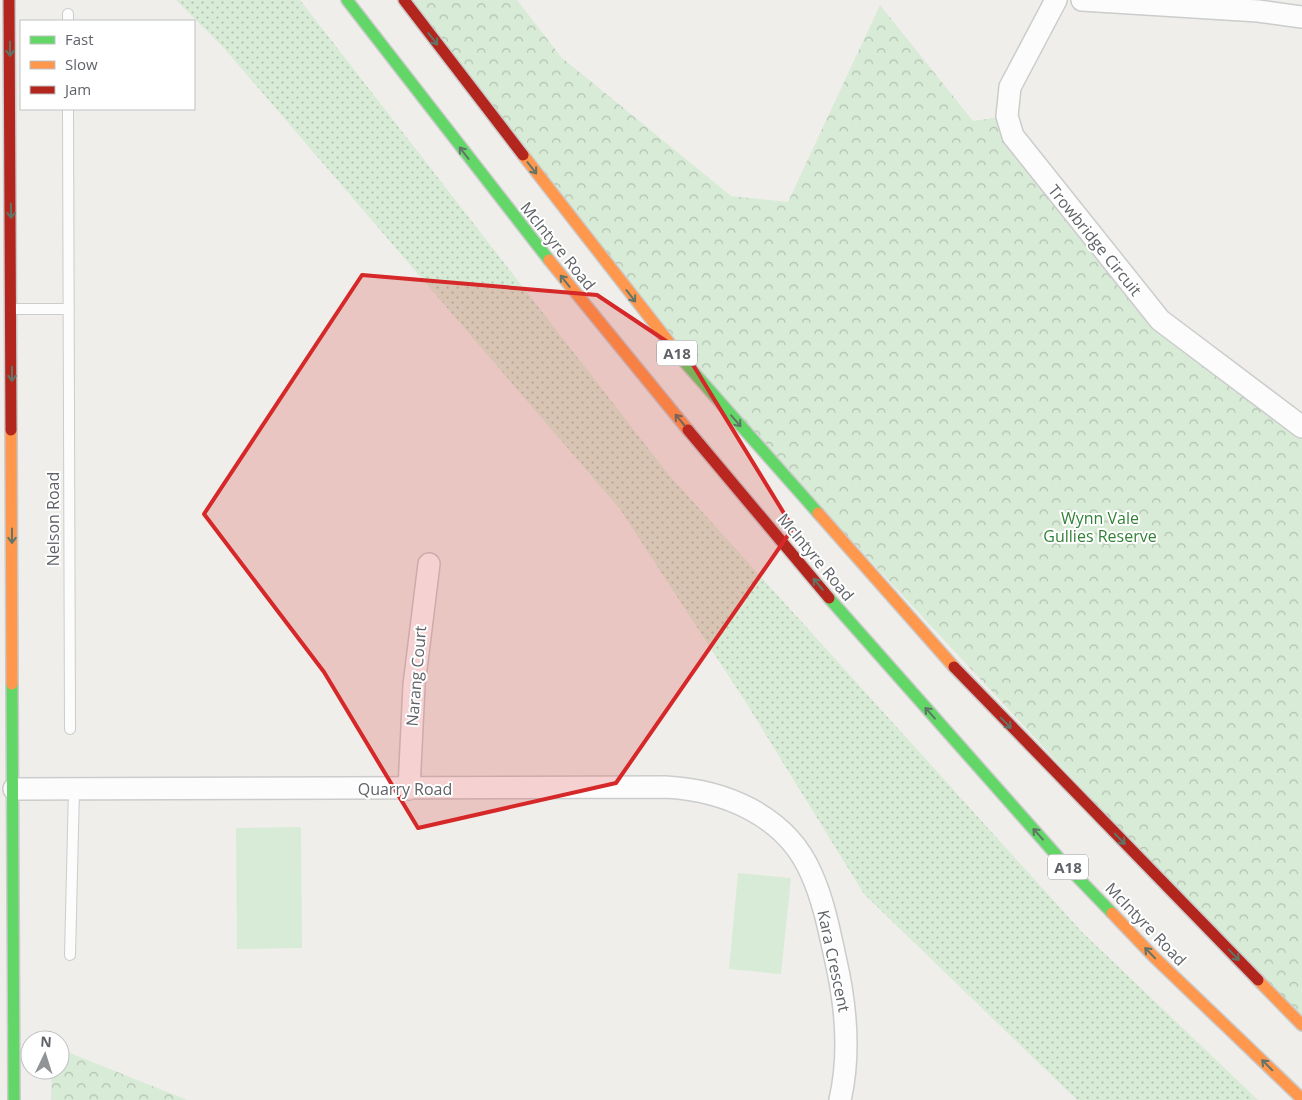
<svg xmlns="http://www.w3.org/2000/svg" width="1302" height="1100" viewBox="0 0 1302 1100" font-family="'Open Sans',sans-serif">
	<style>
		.grass { fill: url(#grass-dots) }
		.park { fill: url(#park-crowns) }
		.garden { fill: #d8ebd6 }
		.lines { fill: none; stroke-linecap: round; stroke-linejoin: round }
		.lane-casing { stroke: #cbcccc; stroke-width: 12 }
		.street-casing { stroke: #cbcccc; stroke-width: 24 }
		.fast-casing { stroke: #cacacb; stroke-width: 14 }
		.slow-casing { stroke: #cacacb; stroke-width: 14 }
		.jam-casing { stroke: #cacacb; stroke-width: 14 }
		.lane { stroke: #fdfcfc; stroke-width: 10 }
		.street { stroke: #fdfcfc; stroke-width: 21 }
		.fast { stroke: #63d668; stroke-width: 11 }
		.slow { stroke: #ff974d; stroke-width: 11 }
		.jam { stroke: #b3261e; stroke-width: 11 }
		.oneway { stroke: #607468 }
		.marked { fill: #d62828; fill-opacity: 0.2; stroke: #d62828; stroke-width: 4; stroke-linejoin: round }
		.labels { text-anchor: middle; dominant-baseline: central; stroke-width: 4; stroke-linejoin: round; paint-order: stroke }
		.shield { fill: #fff; stroke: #8f9295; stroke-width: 1 }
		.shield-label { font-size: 15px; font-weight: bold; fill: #5f6368 }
		.street-label { font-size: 16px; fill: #5f6368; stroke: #fff }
		.park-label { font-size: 16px; fill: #348238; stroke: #fff }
	</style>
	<defs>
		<pattern id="grass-dots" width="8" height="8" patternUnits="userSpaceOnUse" patternTransform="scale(1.25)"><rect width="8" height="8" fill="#d8ebd6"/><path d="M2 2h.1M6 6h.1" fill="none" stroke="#b2c2b1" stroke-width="1.8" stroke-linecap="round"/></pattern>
		<pattern id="park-crowns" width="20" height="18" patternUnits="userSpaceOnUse" patternTransform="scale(1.25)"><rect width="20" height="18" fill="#d8ebd6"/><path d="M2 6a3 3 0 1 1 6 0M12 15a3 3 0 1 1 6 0" fill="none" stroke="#b2c2b1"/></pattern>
	</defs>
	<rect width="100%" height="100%" fill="#efeeea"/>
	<path class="grass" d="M176,0h124l368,474 414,458 176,168h-181l-213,-206 -119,-193 -125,-192 -397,-462z"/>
	<path class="park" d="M404,0h113l44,57 170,139 57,6 92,-197 93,116 34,-5 153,204 142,107v598l-637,-685z
		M60,1049l127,51h-136l1,-30h8z"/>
	<path class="garden" d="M301,827l1,121 -65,1 -1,-121z
		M738,873l53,5 -10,96 -52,-5z"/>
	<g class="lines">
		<g class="lane-casing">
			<path id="lane" d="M68,14v7
				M68,109l2,620
				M11,309h58
				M70,955l4,-166"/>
		</g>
		<g class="street-casing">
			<path id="street" d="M1056,0l-46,87 -3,29 6,20 147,184 142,107
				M1082,0l176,11 44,6
				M14,789l651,-2c59,3 121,28 146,86 12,26 18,56 24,84 11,47 16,95 5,143
				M409,789l5,-104 15,-121"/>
		</g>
		<g class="fast-casing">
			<path id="fast" d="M347,0l202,260
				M682,359l136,154
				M829,598l229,259 54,56
				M12,684l2,416"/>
		</g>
		<g class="slow-casing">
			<path id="slow" d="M523,155l159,204
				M549,260l139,170
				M11,430l1,254
				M818,513l136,154
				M1112,913l41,43 149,143
				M1258,980l44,45"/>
		</g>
		<g class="jam-casing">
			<path id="jam" d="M9,0l2,430
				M404,0l119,155
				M688,430l141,168
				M954,667l304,313"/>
		</g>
		<use href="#lane" class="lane"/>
		<use href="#street" class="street"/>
		<use href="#fast" class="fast"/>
		<use href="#slow" class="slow"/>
		<use href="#jam" class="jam"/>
	</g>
	<defs><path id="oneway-shaft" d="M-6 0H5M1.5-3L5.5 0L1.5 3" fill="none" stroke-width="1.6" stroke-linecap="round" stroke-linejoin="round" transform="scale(1.25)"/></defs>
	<g class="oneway">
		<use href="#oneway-shaft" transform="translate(433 39) rotate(52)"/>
		<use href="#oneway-shaft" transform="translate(10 49) rotate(90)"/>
		<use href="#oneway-shaft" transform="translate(464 153) rotate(-128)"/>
		<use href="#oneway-shaft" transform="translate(532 168) rotate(52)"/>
		<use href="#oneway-shaft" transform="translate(11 211) rotate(89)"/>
		<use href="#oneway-shaft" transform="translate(565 281) rotate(-129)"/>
		<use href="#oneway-shaft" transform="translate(631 296) rotate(52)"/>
		<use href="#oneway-shaft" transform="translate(12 374) rotate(90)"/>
		<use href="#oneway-shaft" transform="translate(680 420) rotate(-130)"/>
		<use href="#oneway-shaft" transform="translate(736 421) rotate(49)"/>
		<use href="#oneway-shaft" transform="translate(12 536) rotate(90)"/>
		<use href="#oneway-shaft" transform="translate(818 584) rotate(-130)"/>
		<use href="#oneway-shaft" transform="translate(930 713) rotate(-132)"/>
		<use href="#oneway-shaft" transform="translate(1006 723) rotate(46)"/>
		<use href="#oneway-shaft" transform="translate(1038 834) rotate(-132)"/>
		<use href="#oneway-shaft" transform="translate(1120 839) rotate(46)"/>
		<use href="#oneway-shaft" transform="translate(1150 953) rotate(-134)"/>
		<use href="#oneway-shaft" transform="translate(1234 955) rotate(46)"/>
		<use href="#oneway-shaft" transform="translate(1267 1065) rotate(-135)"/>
	</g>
	<path class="marked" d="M362,275l235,20 90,60 106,173 -177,255 -198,45 -94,-156 -120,-158z"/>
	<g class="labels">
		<g class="shield">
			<rect x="657" y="340.5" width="40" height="25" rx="4"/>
			<rect x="1048" y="854.5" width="40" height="25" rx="4"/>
		</g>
		<g class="shield-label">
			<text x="677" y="353">A18</text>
			<text x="1068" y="867">A18</text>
		</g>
		<g class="street-label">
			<text transform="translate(1095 240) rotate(51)">Trowbridge Circuit</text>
			<text transform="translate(558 246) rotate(51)">McIntyre Road</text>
			<text transform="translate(53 519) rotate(-90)">Nelson Road</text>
			<text transform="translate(816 557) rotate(50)">McIntyre Road</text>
			<text transform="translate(416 676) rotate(-85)">Narang Court</text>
			<text x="405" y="789">Quarry Road</text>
			<text transform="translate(1146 924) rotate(46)">McIntyre Road</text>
			<text transform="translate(834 961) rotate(78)">Kara Crescent</text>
		</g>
		<g class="park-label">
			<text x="1100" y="518">Wynn Vale<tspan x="1100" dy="18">Gullies Reserve</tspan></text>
		</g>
	</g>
	<rect x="20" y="20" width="175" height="90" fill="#ffffff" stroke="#bfc1c3"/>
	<rect x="30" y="36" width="25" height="8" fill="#63d668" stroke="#bfc1c3"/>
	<text x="65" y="45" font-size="15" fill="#5f6368">Fast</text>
	<rect x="30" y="61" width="25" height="8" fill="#ff974d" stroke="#bfc1c3"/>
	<text x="65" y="70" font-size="15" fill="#5f6368">Slow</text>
	<rect x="30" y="86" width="25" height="8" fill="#b3261e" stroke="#bfc1c3"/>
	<text x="65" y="95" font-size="15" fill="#5f6368">Jam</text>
	<g transform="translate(45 1055) rotate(4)"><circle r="24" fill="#ffffff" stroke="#bfc1c3"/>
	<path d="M0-4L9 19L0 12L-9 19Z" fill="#919496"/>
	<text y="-8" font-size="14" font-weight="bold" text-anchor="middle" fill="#5f6368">N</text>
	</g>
</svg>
